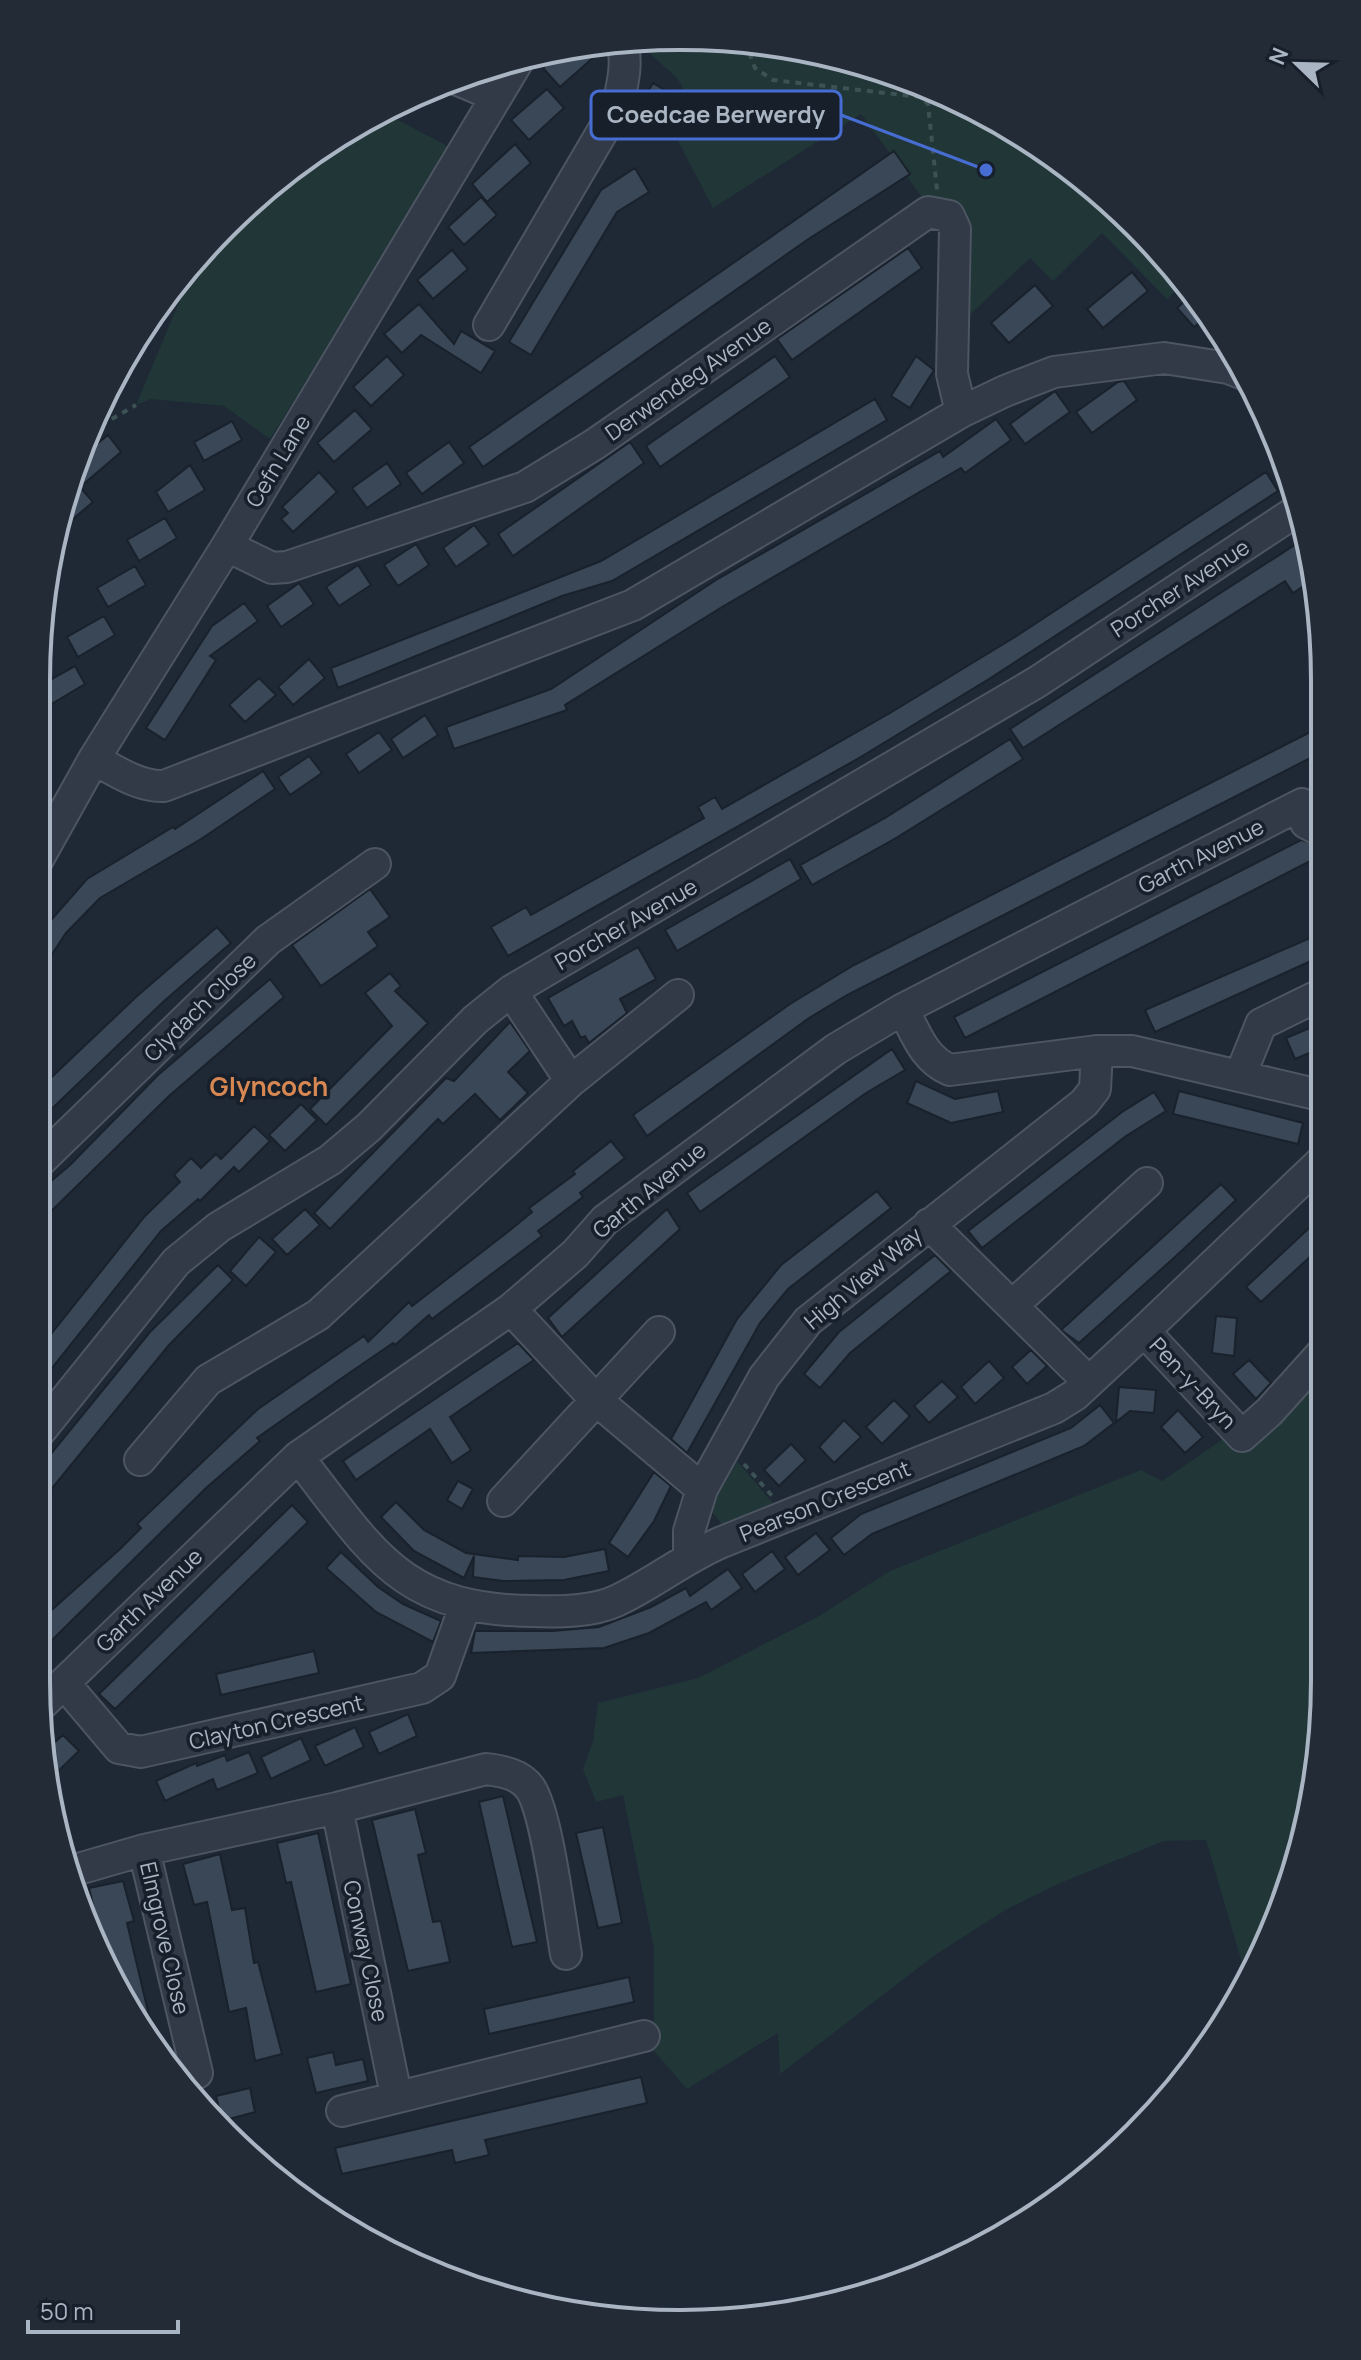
<svg xmlns="http://www.w3.org/2000/svg" width="1361" height="2360" viewBox="0 0 1361 2360" font-family="Manrope,sans-serif">
	<style>
		.green { fill: #203637 }
		.building { fill: #394756; stroke: #19212c; stroke-width: 2 }
		.lines { fill: none; stroke-linecap: round; stroke-linejoin: round }
		.minor-casing { stroke: #4c5561; stroke-width: 34 }
		.path { stroke: #3d5254; stroke-width: 4; stroke-dasharray: 6 6; stroke-linecap: butt }
		.minor { stroke: #313a46; stroke-width: 30 }
		.labels { text-anchor: middle; dominant-baseline: central; stroke-width: 7; stroke-linejoin: round; paint-order: stroke }
		.street-label { font-size: 22px; fill: #aab5c3; stroke: #171f2a }
		.quarter-label { font-size: 26px; font-weight: bold; fill: #d68752; stroke: #171f2a }
		.rim { fill: none; stroke: #aab5c3; stroke-width: 4 }
		.leader { fill: none; stroke: #476dd2; stroke-width: 3 }
		.callout-dot { fill: #476dd2; stroke: #171f2a; stroke-width: 3 }
		.callout { fill: #171f2a; stroke: #476dd2; stroke-width: 3 }
		.callout-label { font-size: 24px; text-anchor: middle; font-weight: bold; fill: #aab5c3 }
	</style>
	<rect width="100%" height="100%" fill="#1e2935"/>
	<path class="green" d="M681,36l125,12 121,37 111,59 99,81 45,60 -15,14 -65,-66 -49,48 -23,-23 -87,82 4,-94 -26,-50 -60,-82 -148,94 -35,-67 11,-40 -11,-22 -33,-30z
		M383,112l68,36 -181,291 -46,-33 -73,-7 -15,6 62,-148 26,-32 98,-80z
		M1324,1368v354l-33,165 -45,90 -40,-137 -42,1 -104,42 -53,26 -72,46 -155,119 -2,-41 -91,56 -33,-38v-103l-31,-153 -27,7 -13,-33 10,-28 5,-38 100,-25 121,-62 71,-45 251,-101 21,11 61,-42 18,7z
		M737,1461l39,46 -49,23 -17,-20z"/>
	<path class="building" d="M586,45l9,11 -35,31 -17,-19 23,-21z
		M653,83l23,14 -28,40 -20,-13z
		M547,89l17,19 -35,32 -18,-20z
		M515,144l16,19 -44,39 -15,-18z
		M894,151l16,23 -100,64 -327,229 -14,-20z
		M635,168l14,24 -32,20 -86,143 -22,-13 92,-152z
		M481,197l16,18 -33,30 -16,-18z
		M908,248l14,20 -130,92 -15,-21z
		M452,250l16,19 -35,30 -16,-19z
		M1132,272l16,19 -45,37 -16,-19z
		M1035,285l18,21 -44,37 -18,-20z
		M1191,296l16,21 -13,10 -17,-19z
		M419,304l35,40 7,-13 34,20 -14,22 -60,-38 -19,18 -18,-19z
		M387,356l17,19 -33,31 -18,-19z
		M775,356l15,21 -130,90 -14,-21z
		M916,356l18,14 -24,38 -19,-12z
		M1124,381l13,19 -45,33 -16,-21 42,-30z
		M1055,391l15,21 -45,32 -15,-20z
		M875,399l12,21 -275,161 -50,15 -224,92 -7,-20 270,-107z
		M355,410l17,19 -38,33 -17,-19z
		M996,419l15,21 -46,33 -4,-5 -239,139 -157,98 2,5 -113,39 -8,-22 105,-38 165,-109 224,-129 3,6z
		M232,421l10,19 -38,21 -10,-19z
		M108,435l13,17 -41,35 13,15 -34,29 17,-70z
		M449,442l15,21 -42,31 -16,-21z
		M630,442l14,21 -131,93 -15,-22z
		M387,463l14,21 -34,24 -15,-20z
		M190,465l15,25 -37,22 -12,-20z
		M319,472l18,20 -44,40 -12,-13 7,-6 -6,-6z
		M1266,472l12,19 -289,188 -130,79 -351,198 -17,-29 35,-20 5,8 173,-97 -6,-11 17,-10 7,12 168,-96 125,-76z
		M165,518l12,20 -38,23 -12,-21z
		M474,525l15,19 -33,23 -13,-19z
		M1304,539l5,26 -7,4 8,13 -17,11 -8,-12 -262,167 -13,-19z
		M416,544l13,21 -31,21 -14,-21z
		M358,565l13,20 -32,21 -13,-19z
		M135,566l11,19 -38,22 -11,-19z
		M299,583l15,21 -33,23 -14,-21z
		M244,603l14,18 -48,35 6,4 -51,80 -19,-12 66,-102z
		M104,616l11,19 -37,22 -11,-20z
		M309,659l16,19 -32,27 -15,-18z
		M75,666l10,18 -37,22 -11,-19z
		M259,678l17,17 -31,27 -16,-17z
		M425,715l13,20 -35,23 -12,-19z
		M1324,725v26l-477,244 -38,23 -162,118 -14,-21 157,-111 64,-39z
		M379,732l13,18 -33,23 -13,-19z
		M1010,739l13,20 -127,79 -84,47 -12,-20 85,-47z
		M309,756l13,17 -32,22 -12,-18z
		M263,771l12,18 -74,50 -101,59 -34,35 -29,44v-41l50,-57 86,-52 2,2z
		M1301,840l23,6v8l-359,184 -11,-21z
		M790,859l11,20 -124,72 -12,-21z
		M370,889l20,28 -22,15 10,14 -57,40 -29,-41z
		M217,927l14,16 -68,59 -126,121v-32l99,-94z
		M1324,932v23l-169,77 -10,-22z
		M638,947l18,32 -36,20 7,14 -38,30 -4,-7 -4,2 -9,-17 -8,5 -16,-28z
		M390,973l11,13 -6,5 33,32 -102,102 -16,-16 82,-83 -27,-33z
		M270,979l14,18 -115,99 -132,129v-32l33,-28 88,-90z
		M510,1022l20,29 -22,21 20,21 -28,27 -25,-26 -32,30 -5,-5 -108,110 -16,-16 132,-135 8,3z
		M1324,1022v25l-29,12 -9,-21z
		M892,1049l13,21 -39,23 -166,119 -13,-19z
		M916,1081l39,18 43,-8 5,21 -52,11 -44,-20z
		M1179,1091l124,32 -5,21 -125,-30z
		M1154,1092l12,19 -40,25 -144,112 -14,-17 154,-119z
		M301,1104l16,16 -32,31 -16,-16z
		M254,1126l16,15 -31,31 -5,-5 -34,34 -2,-2 -37,32 -125,157v-35l109,-137 35,-34 -6,-7 17,-17 10,10 15,-14 5,5z
		M611,1141l14,17 -45,35 3,4 -45,34 4,5 -110,83 -3,-4 -34,30 -2,-2 -51,35 -85,60 3,3 -54,47 -161,159 -9,-9v-14l84,-75 21,-21 -4,-4 121,-115 106,-73 4,6 41,-40 3,4 97,-75 23,-19 -3,-4 46,-34 -2,-3z
		M1221,1184l15,16 -60,56 -97,87 -18,-13z
		M877,1191l14,17 -103,81 -28,34 -73,130 -16,-14 66,-120 44,-54z
		M305,1209l15,16 -33,30 -15,-16z
		M667,1209l13,20 -118,108 -14,-19z
		M1324,1214v30l-63,58 -15,-15z
		M259,1237l17,15 -30,34 -16,-15z
		M935,1255l16,16 -101,82 -30,35 -16,-14 35,-42z
		M218,1265l15,15 -64,65 -133,163v-36l114,-140z
		M1216,1316l21,2 -3,38 -22,-3z
		M518,1343l16,17 -84,57 21,33 -19,13 -22,-34 -74,51 -13,-19z
		M1031,1350l16,16 -20,18 -15,-17z
		M1249,1360l22,23 -15,16 -23,-25z
		M989,1361l15,17 -29,26 -14,-17z
		M942,1381l16,16 -29,26 -15,-17z
		M1119,1387l37,3 -2,23 -24,-2 -14,11z
		M894,1400l16,16 -28,28 -16,-17z
		M1100,1405l14,18 -30,23 -212,88 -28,21 -13,-17 30,-24 210,-86z
		M1178,1410l25,27 -18,16 -24,-26z
		M844,1420l17,17 -27,26 -15,-16z
		M791,1444l15,16 -27,26 -15,-16z
		M654,1472l17,14 -17,35 -26,36 -19,-14z
		M458,1481l15,8 -11,20 -15,-9z
		M396,1502l28,28 42,23 52,7v-4l46,1 41,-8 4,22 -45,9 -61,1 -30,-4 1,-21 -10,22 -50,-27 -33,-34z
		M292,1505l16,17 -193,187 -16,-15z
		M816,1533l14,17 -32,25 -13,-18z
		M772,1551l13,18 -30,23 -13,-18z
		M341,1552l37,35 25,17 38,17 -8,21 -57,-30 -50,-44z
		M728,1569l14,19 -31,22 -5,-8 -57,31 -45,15 -133,5 4,-22h77l47,-4 52,-20 35,-19 4,8z
		M314,1651l5,22 -98,22 -5,-21z
		M408,1714l9,22 -38,18 -10,-22z
		M355,1727l9,20 -39,19 -10,-20z
		M63,1735l16,16 -27,26 -5,-28z
		M301,1738l10,22 -40,19 -10,-22z
		M249,1752l9,21 -41,17 -4,-11 -48,22 -9,-20 40,-18 1,3 28,-11 2,6z
		M503,1796l34,146 -25,5 -33,-145z
		M415,1809l11,44 -8,2 15,67 8,-1 9,41 -42,9 -36,-151z
		M603,1827l19,96 -24,5 -22,-95z
		M318,1833l33,151 -35,8 -25,-110 -5,1 -9,-40z
		M220,1854l12,56 13,-2 9,55 4,-1 24,92 -27,7 -9,-53 -17,4 -22,-110 -13,3 -11,-41z
		M123,1881l11,40 -7,2 25,105 -5,2 -44,-82 -14,-60z
		M629,1977l5,25 -145,32 -5,-25z
		M333,2052l3,13 27,-6 5,22 -52,12 -9,-35z
		M641,2077l6,26 -162,37 4,15 -34,8 -3,-13 -110,24 -7,-26z
		M250,2088l5,24 -33,9 -6,-25z"/>
	<g class="lines">
		<g class="minor-casing">
			<path id="minor" d="M456,79l40,17
				M489,325l129,-220c4,-19 11,-45 3,-63
				M227,546l45,22 15,-1 238,-80 70,-43 333,-232 21,4 6,13 -3,145 9,38
				M94,759c22,12 45,28 70,27l469,-181 328,-193 44,-21 49,-19 110,-14 64,10 18,7
				M37,861l57,-102 133,-213 292,-487
				M511,991l60,90
				M903,1009c13,25 21,50 47,61l147,-19h35l192,45
				M1240,1076l21,-52 63,-31
				M37,1164l231,-224 107,-76
				M929,1224l159,157
				M1014,1304l133,-121
				M511,1309l84,90 107,90
				M1144,1331l98,105 27,-24 55,-61
				M36,1436l140,-174 43,-35 111,-67 39,-33 106,-107 36,-29 526,-309 261,-172
				M298,1457c74,94 102,153 235,154 26,1 59,1 83,-10 37,-17 68,-43 106,-59 111,-45 222,-90 332,-134l21,-13 69,-64 180,-172
				M140,1460l68,-80 110,-65 253,-234 107,-86
				M503,1501l156,-169
				M689,1556v-25l13,-42 62,-112 44,-56 276,-218 11,-14 2,-38
				M64,1683l55,65 22,4 281,-64 18,-12 25,-70
				M40,1706l258,-249 213,-148 64,-55 30,-34 231,-171 67,-40 399,-205 4,19 12,6 6,-3
				M337,1808l59,287
				M144,1850l53,223
				M68,1872l76,-22 193,-42 149,-39c16,2 34,5 44,19 17,24 30,132 36,166
				M342,2111l302,-75"/>
		</g>
		<path class="path" d="M745,42l10,26 18,12 147,17 8,7 9,86
			M91,431l45,-26
			M744,1464l29,33"/>
		<use href="#minor" class="minor"/>
	</g>
	<g class="labels">
		<g class="street-label">
			<text transform="translate(688 379) rotate(-35)">Derwendeg Avenue</text>
			<text transform="translate(278 461) rotate(-59)">Cefn Lane</text>
			<text transform="translate(1180 588) rotate(-33)">Porcher Avenue</text>
			<text transform="translate(1201 856) rotate(-27)">Garth Avenue</text>
			<text transform="translate(626 924) rotate(-30)">Porcher Avenue</text>
			<text transform="translate(200 1007) rotate(-44)">Clydach Close</text>
			<text transform="translate(649 1190) rotate(-39)">Garth Avenue</text>
			<text transform="translate(863 1278) rotate(-40)">High View Way</text>
			<text transform="translate(1193 1383) rotate(47)">Pen-y-Bryn</text>
			<text transform="translate(825 1501) rotate(-22)">Pearson Crescent</text>
			<text transform="translate(149 1600) rotate(-44)">Garth Avenue</text>
			<text transform="translate(276 1722) rotate(-13)">Clayton Crescent</text>
			<text transform="translate(165 1938) rotate(77)">Elmgrove Close</text>
			<text transform="translate(366 1951) rotate(78)">Conway Close</text>
		</g>
		<g class="quarter-label">
			<text x="269" y="1086">Glyncoch</text>
		</g>
	</g>
	<path d="M0 0H1361V2360H0ZM680 50H681A630 630 0 0 1 1311 680V1680A630 630 0 0 1 681 2310H680A630 630 0 0 1 50 1680V680A630 630 0 0 1 680 50Z" fill="#232b36" fill-rule="evenodd"/>
	<path class="rim" d="M680 50H681A630 630 0 0 1 1311 680V1680A630 630 0 0 1 681 2310H680A630 630 0 0 1 50 1680V680A630 630 0 0 1 680 50Z"/>
	<path class="leader" d="M986 170L841 115"/>
	<circle class="callout-dot" cx="986" cy="170" r="8"/>
	<rect class="callout" x="591" y="91" width="250" height="48" rx="8"/>
	<g class="callout-label">
		<text x="716" y="123">Coedcae Berwerdy</text>
	</g>
	<g transform="translate(1297 64) rotate(293)" stroke="#171f2a" stroke-width="6" paint-order="stroke">
	<path d="M0-6L14 30L0 20L-14 30Z" fill="#aab5c3"/>
	<text y="-12" font-size="22" font-weight="bold" text-anchor="middle" fill="#aab5c3">N</text>
	</g>
	<path d="M28 2320v12h150v-12" fill="none" stroke="#aab5c3" stroke-width="4"/>
	<text x="40" y="2320" font-size="24" fill="#aab5c3" stroke="#171f2a" stroke-width="6" paint-order="stroke">50 m</text>
</svg>
